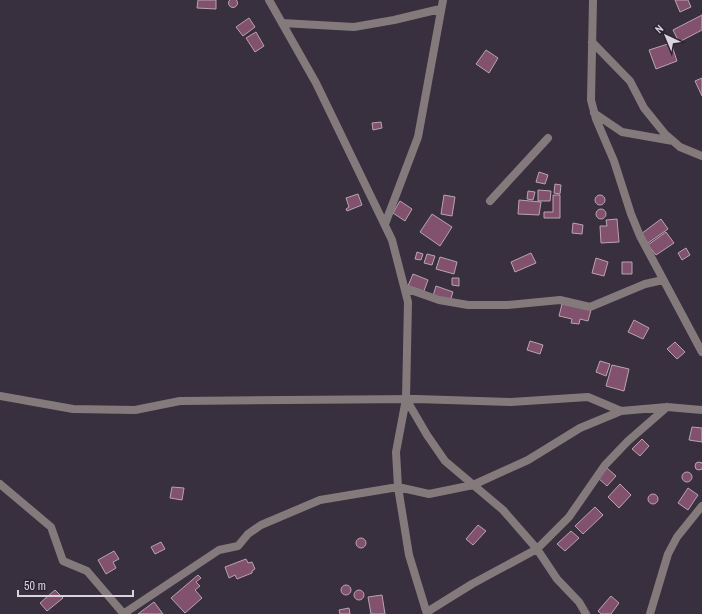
<svg xmlns="http://www.w3.org/2000/svg" width="702" height="614" viewBox="0 0 702 614" font-family="'Archivo Narrow',sans-serif">
	<style>
		.building { fill: #81516e; stroke: #baa4b1 }
		.lines { fill: none; stroke-linecap: round; stroke-linejoin: round }
		.minor { stroke: #857a7b; stroke-width: 8 }
	</style>
	<rect width="100%" height="100%" fill="#382f3f"/>
	<path class="building" d="M228.5 3a4.5 4.5 0 1 1 9 0a4.5 4.5 0 1 1-9 0Z
		M198,0h18v9l-19,-1z
		M675,0h13l3,7 -11,5z
		M702,15v15l-23,12 -6,-12z
		M249,18l6,9 -12,9 -7,-9z
		M256,32l8,14 -9,6 -9,-14z
		M671,43l6,18 -21,8 -7,-19z
		M486,50l12,8 -9,15 -13,-9z
		M702,78v18l-7,-15z
		M381,122l1,6 -9,2 -1,-7z
		M539,172l9,3 -3,9 -9,-2z
		M555,184l6,1 -1,9 -6,-1z
		M538,190l13,1 -1,10h-12z
		M528,191l7,1 -2,8 -6,-1z
		M358,194l4,11 -15,6 -1,-2 3,-2 -3,-9z
		M444,195l11,2 -3,19 -11,-2z
		M553,195h7v23h-16v-6h9z
		M595 200a5 5 0 1 1 10 0a5 5 0 1 1-10 0Z
		M519,200l22,2 -2,13 -21,-1z
		M400,201l12,8 -7,12 -12,-8z
		M596 214a5 5 0 1 1 10 0a5 5 0 1 1-10 0Z
		M432,214l20,13 -12,19 -20,-14z
		M617,219l2,23 -18,1 -1,-17h7l-1,-6z
		M661,219l7,10 -20,14 -7,-9z
		M573,223l10,2 -1,9 -10,-1z
		M666,232l8,11 -18,12 -8,-10z
		M686,248l4,7 -8,5 -4,-7z
		M417,252l6,2 -2,6 -6,-1z
		M531,253l5,10 -21,9 -4,-10z
		M427,254l8,2 -3,9 -8,-2z
		M440,257l17,5 -3,12 -18,-5z
		M596,258l12,4 -4,14 -12,-3z
		M622,262h10v12h-10z
		M413,274l15,6 -4,11 -16,-5z
		M452,278h7v8l-7,-1z
		M436,286l17,6 -3,9 -17,-5z
		M562,304l29,6 -3,11 -8,-2 -1,5 -8,-1 1,-4 -13,-3z
		M634,320l15,8 -6,11 -15,-7z
		M530,341l13,4 -3,9 -13,-4z
		M675,342l10,10 -8,7 -10,-10z
		M600,361l10,3 -4,12 -10,-4z
		M612,365l17,4 -5,22 -18,-5z
		M692,427l10,1v14l-13,-2z
		M642,439l7,7 -9,10 -8,-7z
		M695 466a4 4 0 1 1 8 0a4 4 0 1 1-8 0Z
		M607,468l9,8 -9,10 -9,-8z
		M682 477a5 5 0 1 1 10 0a5 5 0 1 1-10 0Z
		M620,484l11,11 -12,13 -11,-11z
		M172,487l12,1 -2,12 -12,-2z
		M688,488l10,7 -10,15 -10,-7z
		M648 499a5 5 0 1 1 10 0a5 5 0 1 1-10 0Z
		M595,507l8,8 -20,19 -8,-8z
		M478,525l8,6 -13,14 -7,-6z
		M571,531l8,7 -14,13 -8,-7z
		M356 543a5 5 0 1 1 10 0a5 5 0 1 1-10 0Z
		M161,542l4,7 -10,5 -4,-7z
		M114,551l5,8 -6,3 3,6 -10,6 -8,-14z
		M246,559l2,4 4,-1 3,7 -3,2v2l-15,6 -2,-4 -6,3 -4,-11z
		M198,575l3,3 -5,4 4,4 -5,4 7,8 -17,15 -14,-15z
		M341 590a5 5 0 1 1 10 0a5 5 0 1 1-10 0Z
		M55,590l8,8 -16,13 -7,-8z
		M354 595a5 5 0 1 1 10 0a5 5 0 1 1-10 0Z
		M382,595l3,19h-14l-3,-17z
		M611,596l8,7 -8,11h-10l-3,-3z
		M154,602l9,12h-25z
		M349,608l1,6h-10l-1,-4z"/>
	<g class="lines">
		<path class="minor" d="M593,0l-2,100 5,19 18,42 17,53 9,22 62,116
			M282,23l72,4 40,-7 46,-11
			M592,42l38,39 14,27 21,26 15,13 22,9
			M594,113l28,19 51,9
			M490,201l58,-63
			M385,224l33,-87 25,-137
			M405,288l34,12 29,5h39l53,-5 30,7 55,-23 18,-4
			M0,396l73,13 62,1 45,-9 236,-2 95,3 77,-5 33,14 46,-4 35,3
			M406,399l21,36 18,26 58,49 34,39 20,30 22,23 7,12
			M0,484l51,43 12,34 24,10 36,42
			M427,612l45,-28 65,-35 32,-32 36,-52 23,-24 39,-34
			M123,614l96,-64 19,-4 10,-12 13,-9 59,-25 78,-13 -2,-35 10,-53 2,-97 -16,-62 -76,-157 -47,-83
			M427,614l-18,-59 -11,-68 31,7 44,-9 55,-25 52,-32 41,-17
			M650,614l18,-60 9,-17 25,-31"/>
	</g>
	<g transform="translate(666 36) rotate(316)" stroke="#2d2534" stroke-width="3" paint-order="stroke">
	<path d="M0-3L7 15L0 10L-7 15Z" fill="#d9d3de"/>
	<text y="-6" font-size="11" font-weight="bold" text-anchor="middle" fill="#d9d3de">N</text>
	</g>
	<path d="M18 590v6h115v-6" fill="none" stroke="#d9d3de" stroke-width="2"/>
	<text x="24" y="590" font-size="12" fill="#d9d3de" stroke="#2d2534" stroke-width="3" paint-order="stroke">50 m</text>
</svg>
